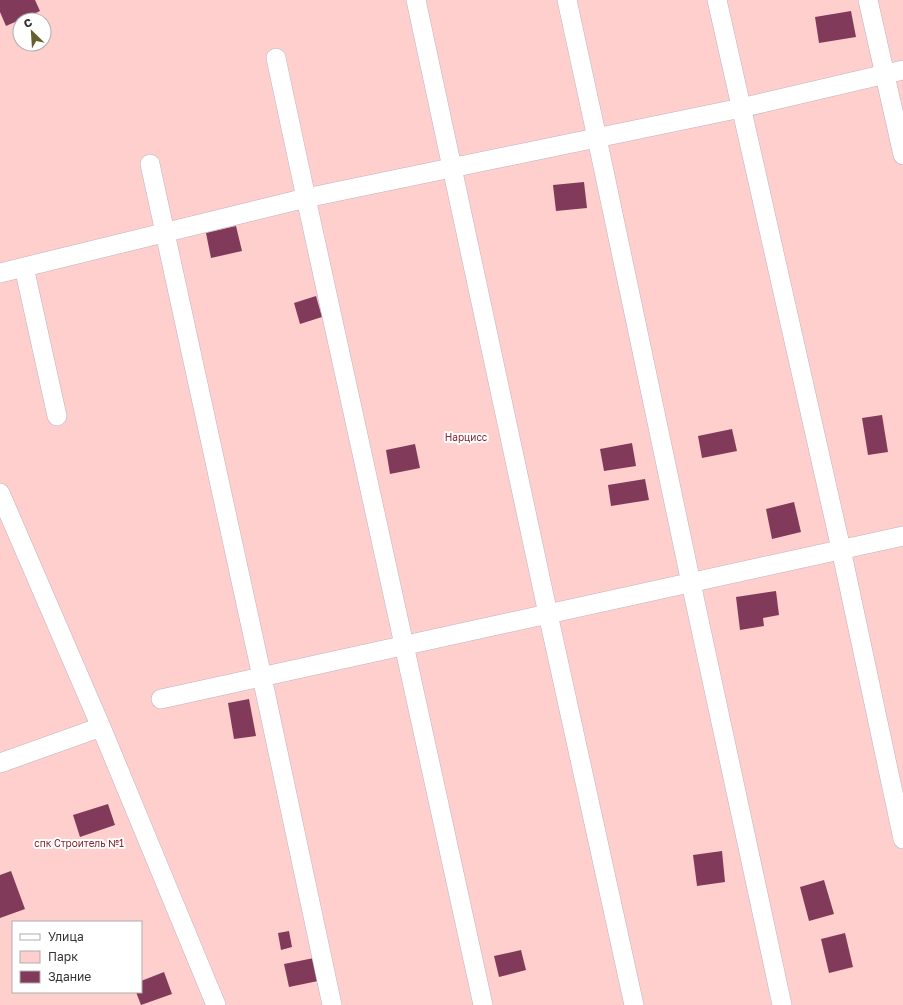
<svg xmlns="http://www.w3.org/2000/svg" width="903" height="1005" viewBox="0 0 903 1005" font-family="'Golos Text',sans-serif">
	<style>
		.green { fill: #ffcfcd; fill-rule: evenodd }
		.building { fill: #813a5a }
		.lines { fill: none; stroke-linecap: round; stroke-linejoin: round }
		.minor-casing { stroke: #beb2bd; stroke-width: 20 }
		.minor { stroke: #fff; stroke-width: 19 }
		.labels { text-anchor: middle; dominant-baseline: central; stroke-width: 4; stroke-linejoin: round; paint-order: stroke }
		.park-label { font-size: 10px; fill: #88242b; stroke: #fff }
	</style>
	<rect width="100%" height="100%" fill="#fef9fe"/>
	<path class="green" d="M0,0h903v1005h-903zM20,20h24v24h-24zM13,922h128v70h-128z"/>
	<path class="building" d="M0,0h35l5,11 -34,15 -6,-14z
		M851,11l5,26 -37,6 -4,-26z
		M584,182l3,26 -31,3 -3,-26z
		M236,226l6,25 -31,7 -5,-25z
		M316,296l6,21 -22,7 -6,-21z
		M882,415l6,37 -20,3 -6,-37z
		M732,429l5,22 -35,7 -4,-22z
		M632,443l4,23 -32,5 -4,-22z
		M415,444l5,24 -30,6 -4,-24z
		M645,479l4,21 -38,6 -3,-21z
		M794,502l7,30 -29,7 -6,-30z
		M776,591l3,24 -16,3 1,8 -24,4 -4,-33z
		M249,699l7,37 -22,3 -6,-36z
		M108,804l7,21 -35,12 -7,-22z
		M722,851l3,31 -28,4 -4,-31z
		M11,871l14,38 -25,9v-43z
		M824,880l10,34 -25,7 -9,-34z
		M289,931l3,16 -11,3 -3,-17z
		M845,933l8,34 -24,6 -8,-34z
		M521,950l5,20 -27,7 -5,-21z
		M314,958l4,23 -29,6 -5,-23z
		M164,972l8,22 -31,11 -5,-13h5v-11z"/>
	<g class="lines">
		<g class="minor-casing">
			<path id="minor" d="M416,0l132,614 86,391
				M567,0l30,138 94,445 91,422
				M717,0l124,549 62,290
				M868,0l35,155
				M276,58l30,140 177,807
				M150,164l112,513 70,328
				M24,267l33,149
				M0,273l306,-75 435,-90 162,-38
				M0,493l101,234 115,278
				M161,699l742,-163
				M0,763l101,-36"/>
		</g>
		<use href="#minor" class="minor"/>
	</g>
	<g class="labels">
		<g class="park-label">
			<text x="466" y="437">Нарцисс</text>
			<text x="79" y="843">спк Строитель №1</text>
		</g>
	</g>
	<rect x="12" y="921" width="130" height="72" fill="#ffffff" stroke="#afadaf"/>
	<rect x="20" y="934" width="20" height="6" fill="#ffffff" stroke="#afadaf"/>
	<text x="48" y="941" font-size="12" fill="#363136">Улица</text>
	<rect x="20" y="951" width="20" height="12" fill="#ffcfcd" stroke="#afadaf"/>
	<text x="48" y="961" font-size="12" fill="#363136">Парк</text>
	<rect x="20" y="971" width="20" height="12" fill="#813a5a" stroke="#afadaf"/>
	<text x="48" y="981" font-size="12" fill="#363136">Здание</text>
	<g transform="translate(32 32) rotate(335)"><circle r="19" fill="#ffffff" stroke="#afadaf"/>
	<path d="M0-3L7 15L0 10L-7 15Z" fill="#645f2b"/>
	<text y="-6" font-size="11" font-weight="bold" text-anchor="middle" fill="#363136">С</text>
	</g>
</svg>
